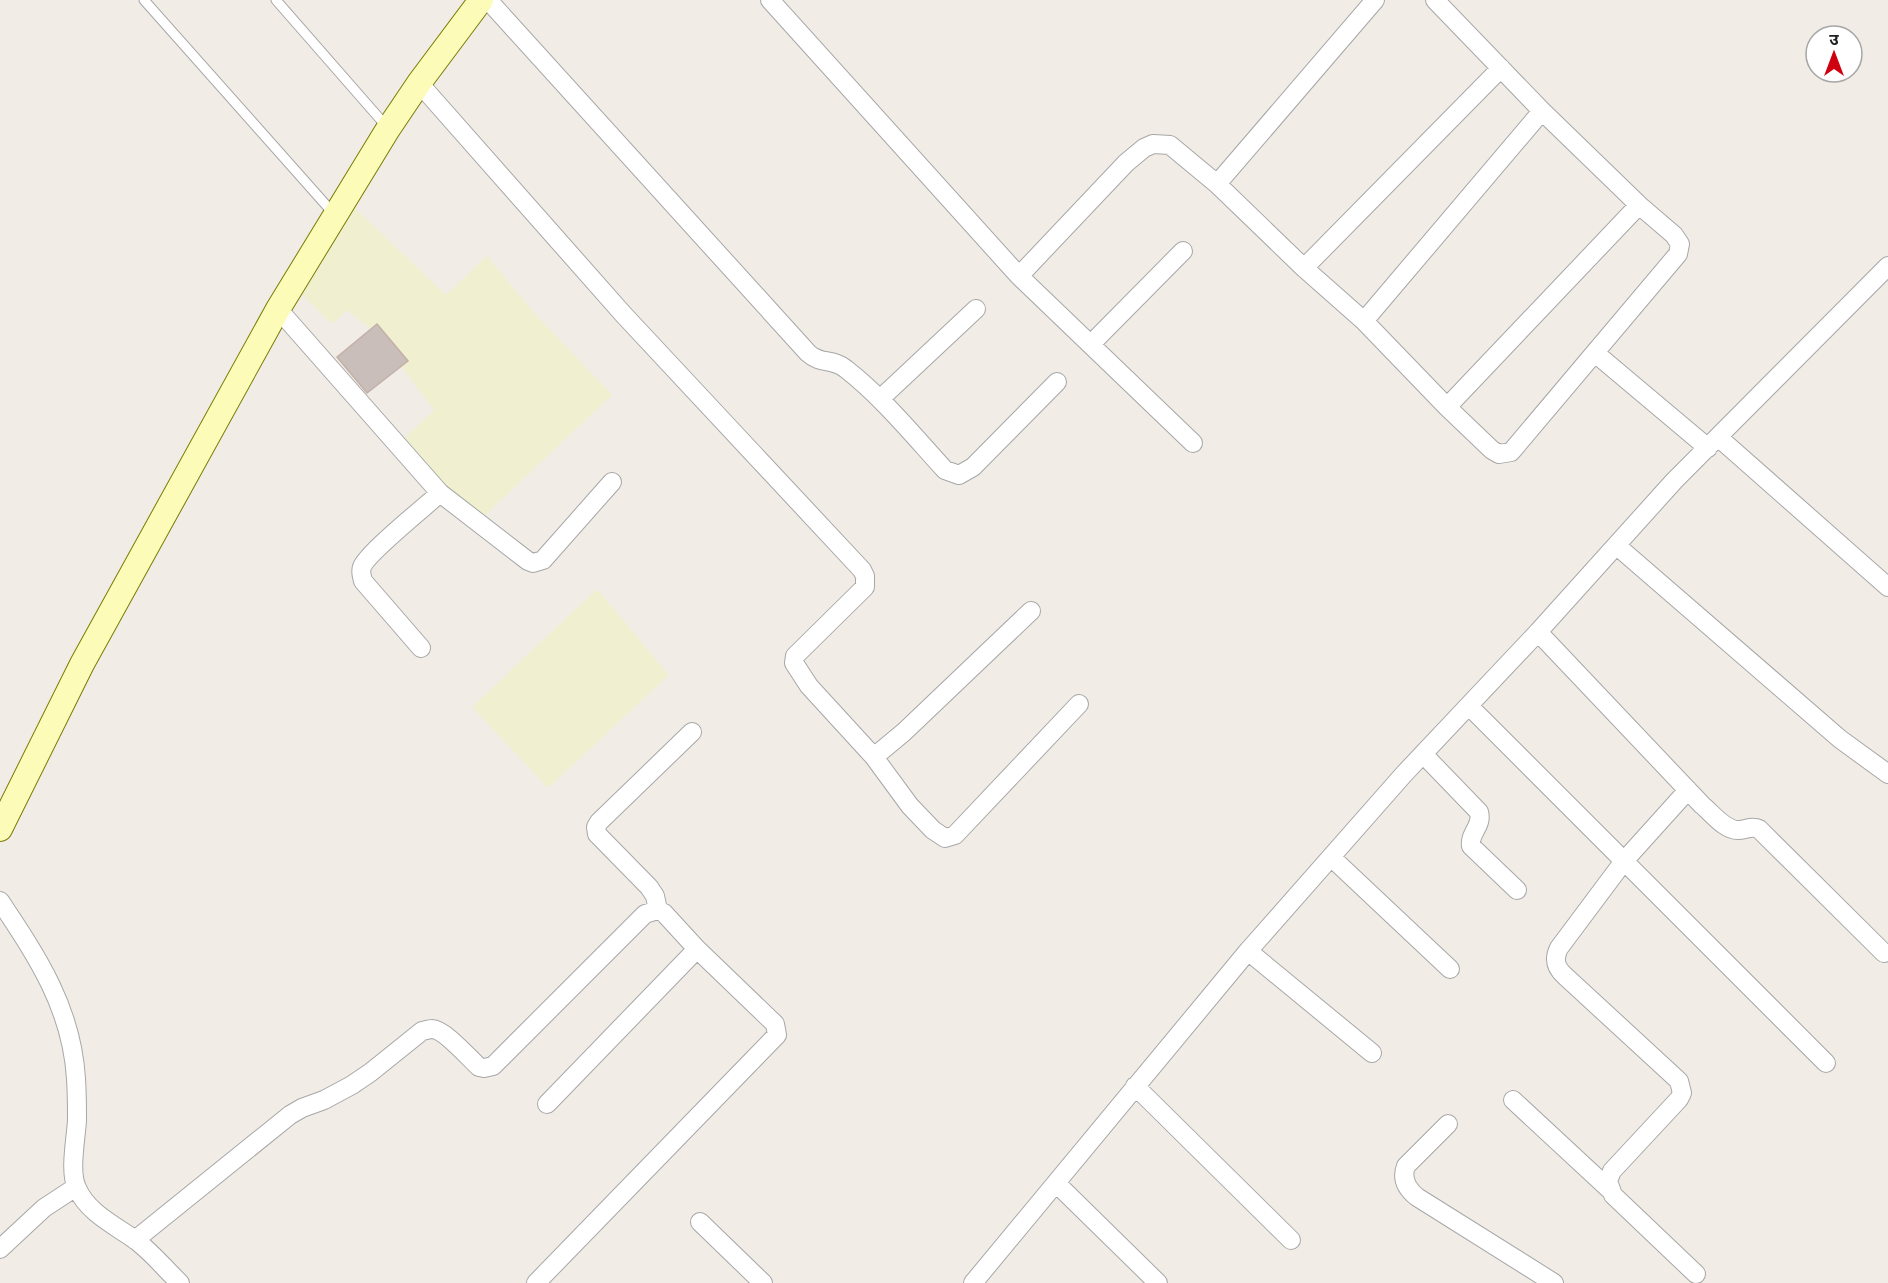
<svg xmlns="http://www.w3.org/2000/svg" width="1888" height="1283" viewBox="0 0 1888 1283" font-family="'IBM Plex Sans','Noto Sans Devanagari',sans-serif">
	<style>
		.farmland { fill: #f0f0d0 }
		.building { fill: #c9beb9; stroke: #c3b1a7; stroke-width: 1.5 }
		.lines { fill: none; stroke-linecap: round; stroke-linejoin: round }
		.lane-casing { stroke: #a7a7a7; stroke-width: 11 }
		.street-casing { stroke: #a7a7a7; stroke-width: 20 }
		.secondary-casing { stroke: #787d00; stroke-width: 26 }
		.lane { stroke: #fff; stroke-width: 9 }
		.street { stroke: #fff; stroke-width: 18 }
		.secondary { stroke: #fcfbb8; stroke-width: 24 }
	</style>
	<rect width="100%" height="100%" fill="#f1ece6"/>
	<path class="farmland" d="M354,207l92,88 41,-39 48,58 77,81 -129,122 -40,-30 -42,-46 33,-31 -33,-44 7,-6 -30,-36 -7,5 -24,-19 -15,14 -30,-29z
		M597,589l72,86 -121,113 -76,-81z"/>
	<path class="building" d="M377,324l31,37 -41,32 -30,-36z"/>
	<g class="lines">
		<g class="lane-casing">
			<path id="lane" d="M144,0l190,214
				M276,0l111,127"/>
		</g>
		<g class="street-casing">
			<path id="street" d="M488,0l320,353c13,12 25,5 38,16 37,29 67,66 99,101l14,5 14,-8 84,-85
				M770,0l249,276 174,167
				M419,83l204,231 239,256 3,6v11l-70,69 -1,7 15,23 65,71 36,49 23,24 12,8 10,-3 124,-131
				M1217,184l158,-184
				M1304,268l197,-200
				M1019,276l107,-113 18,-15 9,-4 17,1 47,39 87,84 60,53 83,86 45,43 7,4 12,-2 167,-198 2,-10 -6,-9 -35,-30 -97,-94 -107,-111
				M278,309l162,184 88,68 5,2 10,-3 69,-78
				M1364,321l178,-210
				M1091,344l92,-93
				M1595,353l113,95
				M880,399l96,-90
				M1447,407l192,-202
				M1718,437l170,150
				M1617,546l223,193 48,35
				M1538,632l164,173c10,8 23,26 37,25 8,0 12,-5 20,-1l125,124
				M421,648l-58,-67c-1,-5 -3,-9 -1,-14 5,-14 64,-61 78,-74
				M1469,706l357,357
				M1423,754l56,58c4,14 -10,21 -8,34l46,44
				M874,757l30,-25 127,-121
				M1688,790l-64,71 -65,87c-6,12 -3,20 6,28l114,105 3,12 -3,6 -67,72 -4,10 5,14 83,79
				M1331,857l119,112
				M0,901c38,57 72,108 76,178 1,14 1,28 1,41 -1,19 -8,52 0,68 10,24 37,37 57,51 17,12 31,30 46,44
				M658,910l-3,-14 -6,-9 -52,-53 -1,-7 3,-5 93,-90
				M1248,951l124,102
				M1135,1086l156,154
				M1513,1100l97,90
				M547,1104l150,-155
				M1448,1124l-42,42c-5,13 1,23 11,31l137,86
				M1056,1183l102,100
				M700,1222l63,61
				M135,1240l155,-125 12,-7 22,-8 28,-15 19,-13 51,-41c1,0 8,-2 10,-2 12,0 37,29 47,38l5,1 9,-2 152,-152 13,-4 6,3 33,36 78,75 2,11 -241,248
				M0,1249l44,-41 32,-21
				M973,1283l275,-332 156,-177 134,-142 136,-151 214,-215"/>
		</g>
		<g class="secondary-casing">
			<path id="secondary" d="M0,829l82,-165 196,-355 110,-180 31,-46 62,-83"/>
		</g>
		<use href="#lane" class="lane"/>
		<use href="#street" class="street"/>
		<use href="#secondary" class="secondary"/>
	</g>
	<g transform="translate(1834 54)"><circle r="28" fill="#ffffff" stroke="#a6a6a6" stroke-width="1.5"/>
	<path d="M0-4.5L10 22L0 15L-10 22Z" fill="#cf000f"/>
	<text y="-9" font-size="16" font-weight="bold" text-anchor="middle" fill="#202020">उ</text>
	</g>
</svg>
